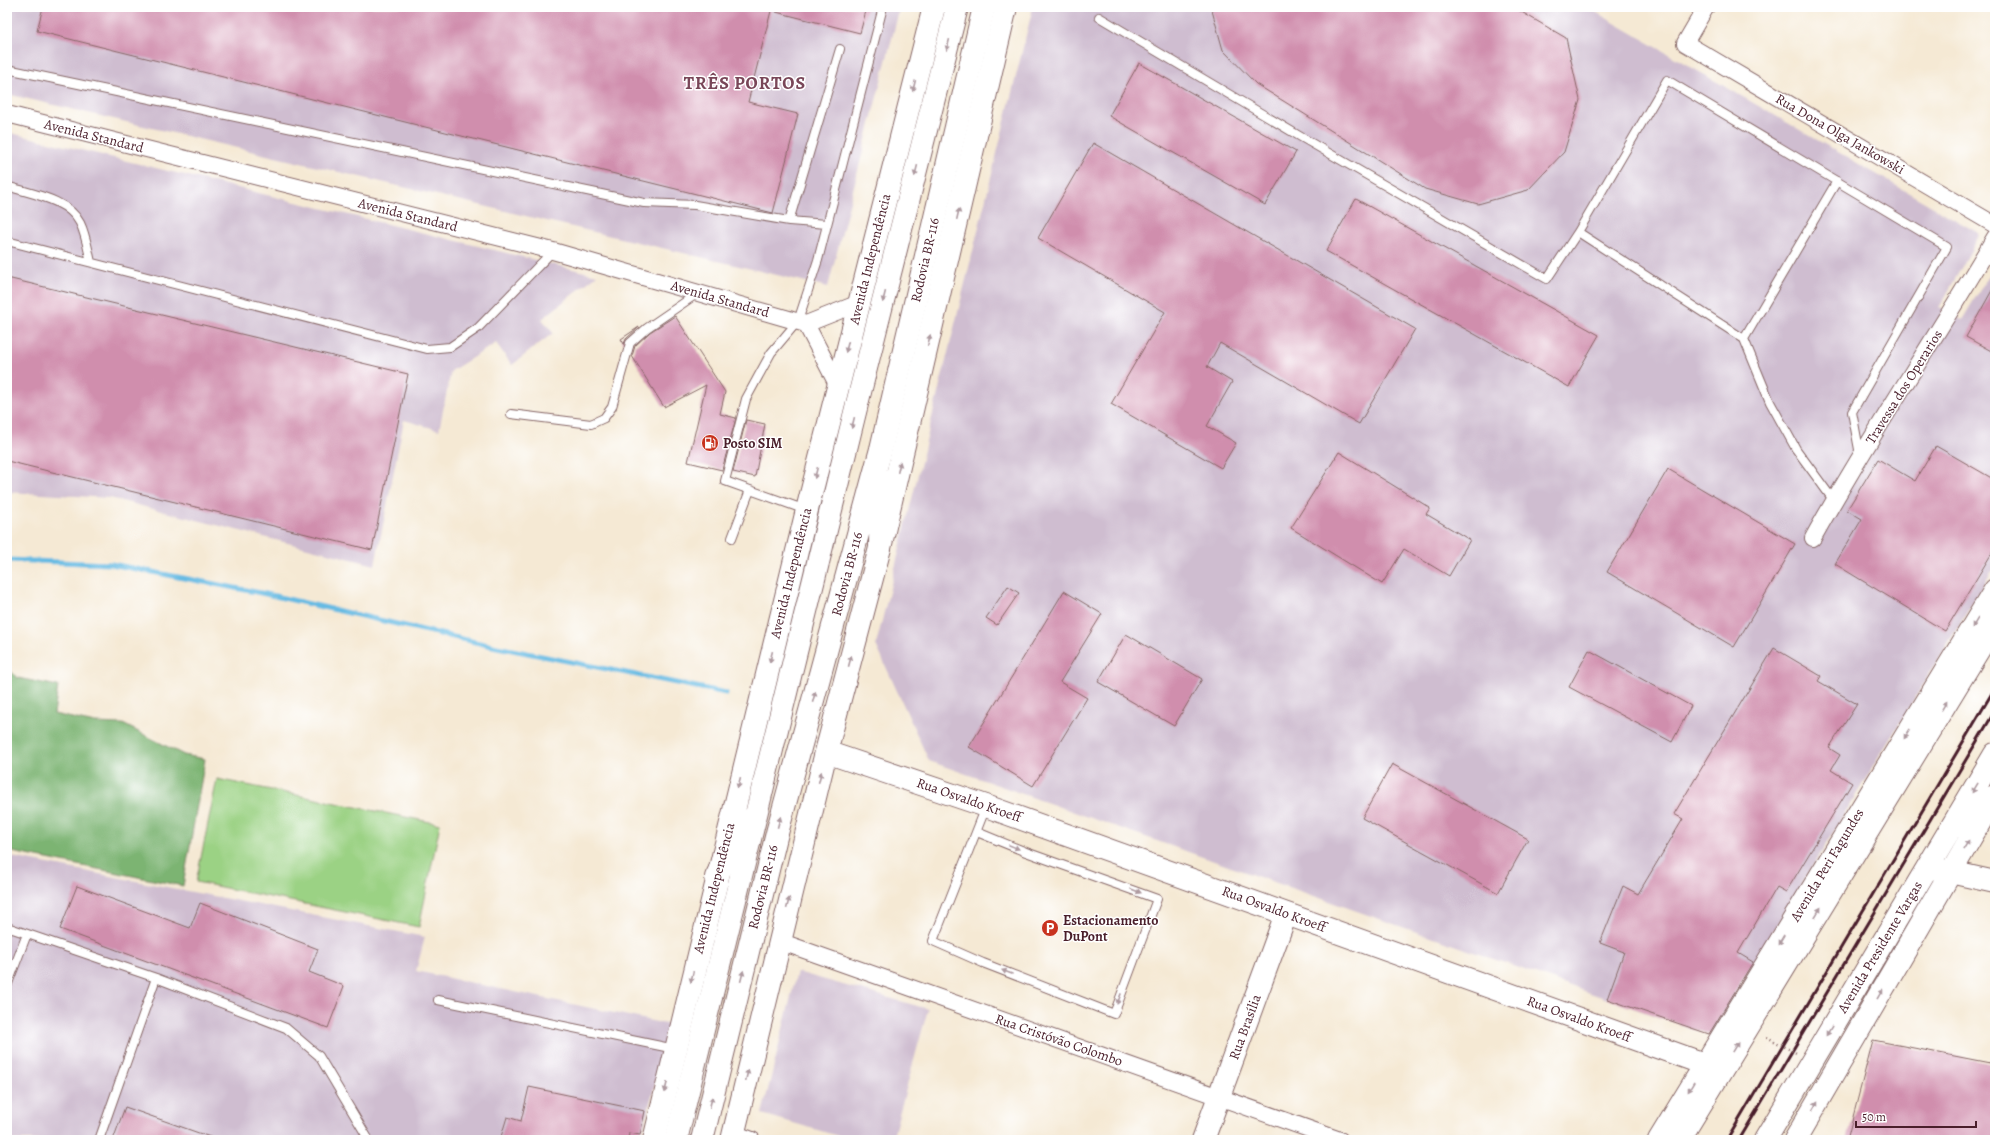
<svg xmlns="http://www.w3.org/2000/svg" width="2002" height="1147" viewBox="0 0 2002 1147" font-family="Alegreya,serif">
	<style>
		.industrial { fill: #cfbdd0 }
		.green { fill: #9bd284; stroke: #727858 }
		.forest { fill: #7cb472; stroke: #636a4e }
		.lines { fill: none; stroke-linecap: round; stroke-linejoin: round }
		.stream { stroke: #67bbe3; stroke-width: 5 }
		.building { fill: #d08ead }
		.lane-casing { stroke: #866666; stroke-width: 10 }
		.street-casing { stroke: #866666; stroke-width: 18 }
		.secondary-casing { stroke: #866666; stroke-width: 24 }
		.primary-casing { stroke: #866666; stroke-width: 24 }
		.highway-casing { stroke: #866666; stroke-width: 24 }
		.lane { stroke: #fff; stroke-width: 8 }
		.street { stroke: #fff; stroke-width: 16 }
		.secondary { stroke: #fff; stroke-width: 22 }
		.primary { stroke: #fff; stroke-width: 22 }
		.highway { stroke: #fff; stroke-width: 22 }
		.rail { stroke: #4a1f2b; stroke-width: 3 }
		.path-bridge { stroke: #866666; stroke-width: 2.5; stroke-dasharray: 1 3; stroke-linecap: butt }
		.oneway { fill: #ae9aa0 }
		.labels { text-anchor: middle; dominant-baseline: central; stroke-width: 3; stroke-linejoin: round; paint-order: stroke }
		.street-label { font-size: 14px; fill: #4a1f2b; stroke: #fff }
		.poi-label { font-size: 14px; font-weight: bold; fill: #4a1f2b; stroke: #fff; text-anchor: start }
		.district-label { font-size: 18px; font-weight: bold; letter-spacing: 1px; fill: #794658; stroke: #fff }
	</style>
	<rect width="100%" height="100%" fill="#fff"/>
	<filter id="ink" filterUnits="userSpaceOnUse"><feTurbulence type="fractalNoise" baseFrequency=".025" numOctaves="2"/><feDisplacementMap in="SourceGraphic" scale="8" xChannelSelector="R" yChannelSelector="G"/><feConvolveMatrix kernelMatrix="1 2 1 2 8 2 1 2 1" color-interpolation-filters="sRGB"/></filter>
	<filter id="wash" filterUnits="userSpaceOnUse"><feTurbulence type="fractalNoise" baseFrequency=".012" numOctaves="4" result="noise"/><feDisplacementMap in="SourceGraphic" scale="16" xChannelSelector="R" yChannelSelector="G"/><feGaussianBlur stdDeviation="0.9" result="paint"/><feColorMatrix in="noise" values="0 0 0 0 0 0 0 0 0 0 0 0 0 0 0 0 0 1.4 0 .05"/><feComposite in="paint" operator="in"/></filter>
	<g filter="url(#wash)">
		<rect width="100%" height="100%" fill="#f5e9d4"/>
		<path class="industrial" d="M7,7h893l-72,280 -821,-193z
			M1033,7h554l393,227 -41,74 23,12 33,-55v301l-285,469 -781,-274 -53,-116z
			M7,132l590,143 -55,44 11,14 -41,32 -16,-22 -45,28 -12,59 -35,-10 -29,145 -265,-67 -103,-6z
			M7,856l418,81 -9,34 255,54 -31,115h-633z
			M797,972l131,37 -36,131h-40l-90,-26z"/>
		<path class="green" d="M217,779l223,45 -21,103 -223,-45z"/>
		<path class="forest" d="M7,668l11,10 40,8 -4,28 41,9 28,1 61,31 21,4 -22,127 -176,-35z"/>
		<g class="lines">
			<path class="stream" d="M7,560l104,4 155,30 231,53 229,46"/>
		</g>
		<g id="blocks">
			<path class="building" d="M43,7h729l-24,95 50,12 -25,99 -736,-182z
				M776,7h91l-7,26 -84,-21z
				M1211,7h302l53,31 14,62 -16,52 -36,38 -50,14 -53,-15 -169,-105 -33,-34z
				M1139,63l157,89 -31,53 -156,-89z
				M1093,143l322,186 -56,95 -139,-81 -13,24 25,15 -25,44 29,17 -15,25 -110,-64 54,-92 -127,-74z
				M1356,199l243,136 -30,52 -243,-136z
				M7,278l401,96 -36,176 -365,-89z
				M1995,285v68l-29,-16z
				M675,316l50,76 -5,22 16,4 -14,52 -34,-8 18,-77 -42,22 -32,-51 3,-10 15,-14z
				M639,327l-13,12 -2,5 -3,-5z
				M746,420l19,4 -10,53 -22,-5z
				M1936,446l59,34v68l-50,83 -110,-67 27,-45 -15,-9 31,-51 37,22z
				M1339,452l91,56 -4,6 44,26 -21,36 -45,-27 -22,35 -91,-56z
				M1668,469l127,75 -61,103 -127,-75z
				M1008,586l11,7 -22,32 -11,-7z
				M1064,591l38,23 -42,68 27,16 -54,88 -64,-39z
				M1126,634l76,45 -28,47 -76,-44z
				M1774,648l47,28 -3,5 39,23 -28,44 11,7 -9,15 21,13 -66,109 -9,-5 -39,66 15,9 -44,72 -102,-35 17,-47 -24,-9 23,-57 15,8 45,-75 -9,-5z
				M1589,650l102,56 -19,36 -103,-55z
				M1392,764l136,75 -30,54 -136,-75z
				M77,886l113,42 10,-25 118,46 -9,23 35,14 -16,42 -268,-99z
				M1873,1040l122,24v76h-148z
				M529,1087l116,24 -5,24 -11,-2 -1,7h-128l7,-23 14,4z
				M125,1107l88,31v2h-100z"/>
		</g>
	</g>
	<g filter="url(#ink)">
		<use href="#blocks" fill-opacity="0" stroke="#866666" stroke-width="1"/>
		<g class="lines">
			<g class="lane-casing">
				<path id="lane" d="M1099,17l202,120 246,142 31,-47 89,-152 280,167 -95,165 8,43
					M7,69l637,134 51,2 94,16
					M7,186c24,8 61,13 73,37 6,12 8,27 11,39
					M827,224l-38,-3 51,-172
					M1578,232l166,107 26,63 26,47 38,52
					M7,241l420,108 23,-2 28,-19 75,-77
					M1744,339l93,-158
					M511,414l80,10 13,-6 8,-11 18,-64 17,-15 51,-35
					M806,510l-81,-29 21,-82 25,-46 27,-32 20,-61 65,-253
					M732,538l18,-48
					M977,832l49,20 131,47 -43,115 -131,-51 -50,-22 53,-134
					M7,927l149,51
					M7,986l20,-52
					M438,1000l237,49
					M99,1140l57,-162 130,50 33,28 50,84"/>
			</g>
			<g class="street-casing">
				<path id="street" d="M1706,7l-21,36 310,182
					M7,114l546,137 253,73 53,-21
					M806,324l32,62
					M1813,538c57,-103 123,-200 182,-301
					M779,941l561,199
					M733,1133l19,7"/>
			</g>
			<g class="secondary-casing">
				<path id="secondary" d="M826,752l160,54 735,264
					M1932,868l63,14
					M654,1140l153,-630 127,-503
					M732,1140l94,-388 54,-204 126,-541
					M1203,1140l83,-226
					M1659,1140l336,-550
					M1679,1140l316,-517"/>
			</g>
			<g class="primary-casing">
				<path id="primary" d="M1765,1140l230,-386
					M1795,1140l200,-344"/>
			</g>
			<g class="highway-casing">
				<path id="highway" d="M880,548l1,-69
					M716,877l30,-57
					M676,1140l181,-736 100,-397
					M702,1140l75,-307 104,-384 103,-442"/>
			</g>
			<use href="#lane" class="lane"/>
			<use href="#street" class="street"/>
			<use href="#secondary" class="secondary"/>
			<use href="#primary" class="primary"/>
			<use href="#highway" class="highway"/>
			<path class="rail" d="M1727,1140l268,-452
				M1739,1140l256,-429"/>
			<path class="path-bridge" d="M1767,1037l29,16"/>
		</g>
		<defs><path id="oneway-solid" d="M-6-.8H1V-3.2L6.5 0L1 3.2V.8H-6Z"/></defs>
		<g class="oneway">
			<use href="#oneway-solid" transform="translate(948 45) rotate(104)"/>
			<use href="#oneway-solid" transform="translate(914 86) rotate(104)"/>
			<use href="#oneway-solid" transform="translate(916 171) rotate(104)"/>
			<use href="#oneway-solid" transform="translate(958 214) rotate(-77)"/>
			<use href="#oneway-solid" transform="translate(884 297) rotate(104)"/>
			<use href="#oneway-solid" transform="translate(929 340) rotate(-77)"/>
			<use href="#oneway-solid" transform="translate(847 347) rotate(104)"/>
			<use href="#oneway-solid" transform="translate(853 423) rotate(104)"/>
			<use href="#oneway-solid" transform="translate(899 467) rotate(-77)"/>
			<use href="#oneway-solid" transform="translate(816 473) rotate(104)"/>
			<use href="#oneway-solid" transform="translate(1975 623) rotate(121)"/>
			<use href="#oneway-solid" transform="translate(771 657) rotate(104)"/>
			<use href="#oneway-solid" transform="translate(850 661) rotate(-75)"/>
			<use href="#oneway-solid" transform="translate(814 697) rotate(-75)"/>
			<use href="#oneway-solid" transform="translate(1944 706) rotate(-59)"/>
			<use href="#oneway-solid" transform="translate(1907 734) rotate(121)"/>
			<use href="#oneway-solid" transform="translate(820 777) rotate(-76)"/>
			<use href="#oneway-solid" transform="translate(739 783) rotate(104)"/>
			<use href="#oneway-solid" transform="translate(1975 788) rotate(121)"/>
			<use href="#oneway-solid" transform="translate(779 822) rotate(-75)"/>
			<use href="#oneway-solid" transform="translate(1966 845) rotate(-59)"/>
			<use href="#oneway-solid" transform="translate(1014 847) rotate(22)"/>
			<use href="#oneway-solid" transform="translate(1136 891) rotate(21)"/>
			<use href="#oneway-solid" transform="translate(788 903) rotate(-76)"/>
			<use href="#oneway-solid" transform="translate(1818 912) rotate(-58)"/>
			<use href="#oneway-solid" transform="translate(1781 940) rotate(121)"/>
			<use href="#oneway-solid" transform="translate(1007 972) rotate(-159)"/>
			<use href="#oneway-solid" transform="translate(742 976) rotate(-76)"/>
			<use href="#oneway-solid" transform="translate(692 977) rotate(103)"/>
			<use href="#oneway-solid" transform="translate(1880 994) rotate(-60)"/>
			<use href="#oneway-solid" transform="translate(1119 999) rotate(111)"/>
			<use href="#oneway-solid" transform="translate(1829 1031) rotate(121)"/>
			<use href="#oneway-solid" transform="translate(1735 1047) rotate(-58)"/>
			<use href="#oneway-solid" transform="translate(747 1075) rotate(-77)"/>
			<use href="#oneway-solid" transform="translate(666 1087) rotate(103)"/>
			<use href="#oneway-solid" transform="translate(1691 1087) rotate(121)"/>
			<use href="#oneway-solid" transform="translate(711 1102) rotate(-76)"/>
			<use href="#oneway-solid" transform="translate(1815 1106) rotate(-60)"/>
		</g>
	</g>
	<defs>
		<g id="fuel-disc" transform="scale(0.9)"><circle r="9.5" fill="#c8321e" stroke="#fff"/><path d="M-5.5-6h7V0h2V4h1.3V-2.5L3-4.5l.8-.8L6-3V5H2.5V1h-1V6h-7ZM-4.2-4.7v3.2H.2V-4.7Z" fill="#fff"/></g>
		<g id="parking-disc" transform="scale(0.9)"><circle r="9.5" fill="#c8321e" stroke="#fff"/><path d="M-3.5-5.5H1a3.5 3.5 0 0 1 0 7H-1V5.5H-3.5ZM-1-3.4V-.6H.8a1.4 1.4 0 0 0 0-2.8Z" fill="#fff"/></g>
	</defs>
	<g fill-rule="evenodd">
		<use href="#fuel-disc" x="710" y="443"/>
		<use href="#parking-disc" x="1050" y="928"/>
	</g>
	<g class="labels">
		<g class="street-label">
			<text transform="translate(1840 134) rotate(30)">Rua Dona Olga Jankowski</text>
			<text transform="translate(94 136) rotate(14)">Avenida Standard</text>
			<text transform="translate(408 215) rotate(14)">Avenida Standard</text>
			<text transform="translate(870 259) rotate(-76)">Avenida Independência</text>
			<text transform="translate(925 260) rotate(-77)">Rodovia BR-116</text>
			<text transform="translate(720 299) rotate(16)">Avenida Standard</text>
			<text transform="translate(1904 387) rotate(-58)">Travessa dos Operarios</text>
			<text transform="translate(791 573) rotate(-76)">Avenida Independência</text>
			<text transform="translate(847 574) rotate(-75)">Rodovia BR-116</text>
			<text transform="translate(969 800) rotate(19)">Rua Osvaldo Kroeff</text>
			<text transform="translate(1827 865) rotate(-59)">Avenida Peri Fagundes</text>
			<text transform="translate(763 887) rotate(-76)">Rodovia BR-116</text>
			<text transform="translate(714 888) rotate(-76)">Avenida Independência</text>
			<text transform="translate(1274 909) rotate(20)">Rua Osvaldo Kroeff</text>
			<text transform="translate(1880 947) rotate(-59)">Avenida Presidente Vargas</text>
			<text transform="translate(1579 1019) rotate(20)">Rua Osvaldo Kroeff</text>
			<text transform="translate(1245 1027) rotate(-70)">Rua Brasília</text>
			<text transform="translate(1059 1040) rotate(19)">Rua Cristóvão Colombo</text>
		</g>
		<g class="poi-label">
			<text x="723" y="443">Posto SIM</text>
			<text x="1063" y="920">Estacionamento<tspan x="1063" dy="16">DuPont</tspan></text>
		</g>
		<g class="district-label">
			<text x="745" y="83">TRÊS PORTOS</text>
		</g>
	</g>
	<rect width="2002" height="1147" fill="none" stroke="#fff" stroke-width="24"/>
	<path d="M1856 1121v6h120v-6" fill="none" stroke="#4a1f2b" stroke-width="2"/>
	<text x="1862" y="1121" font-size="12" fill="#4a1f2b" stroke="#ffffff" stroke-width="3" paint-order="stroke">50 m</text>
</svg>
